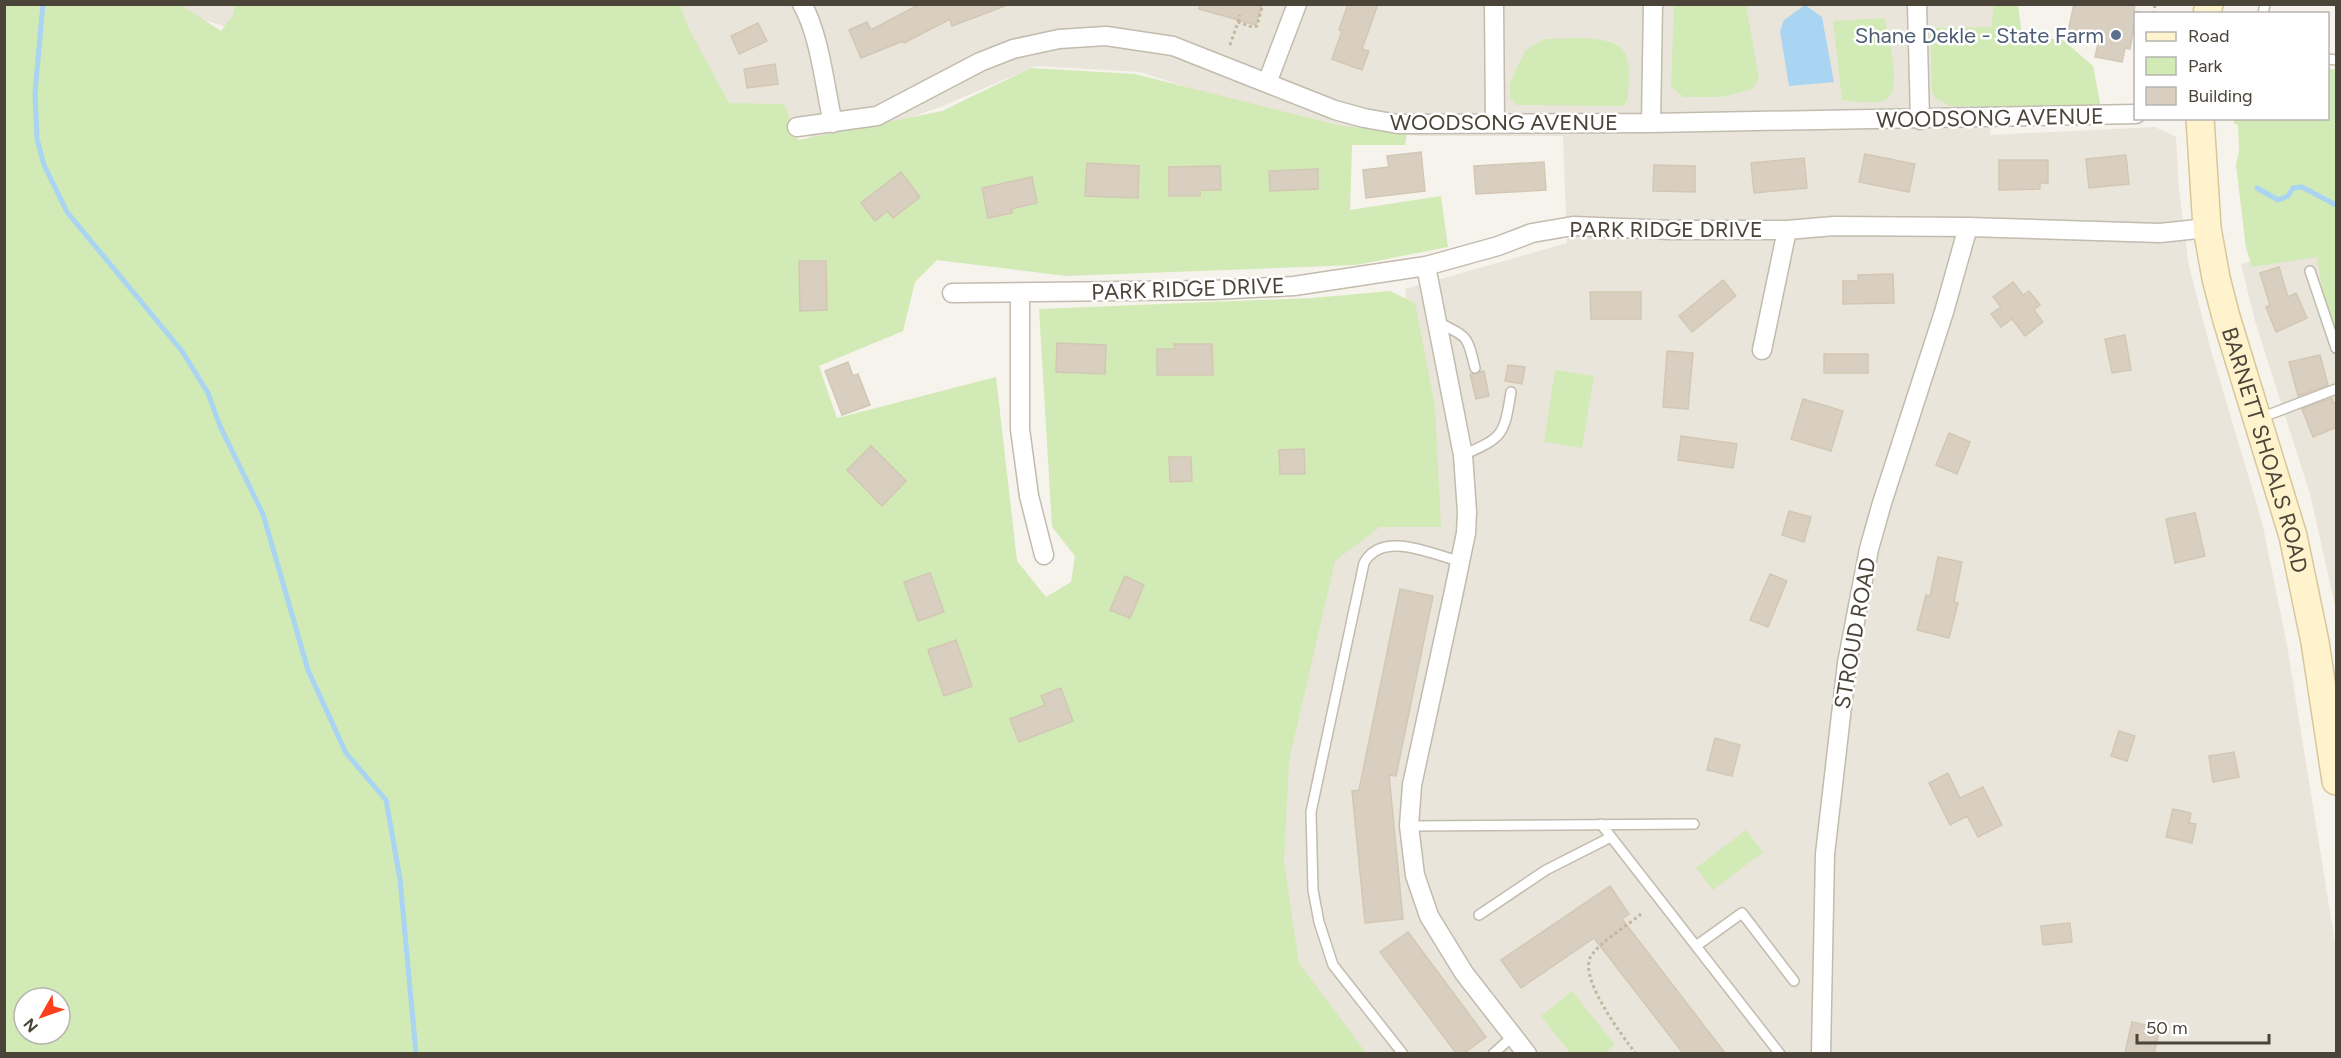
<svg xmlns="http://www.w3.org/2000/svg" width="2341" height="1058" viewBox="0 0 2341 1058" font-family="Figtree,sans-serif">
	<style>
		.residential { fill: #eae5da }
		.green { fill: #d2eab5; fill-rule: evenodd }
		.water { fill: #a9d4f2 }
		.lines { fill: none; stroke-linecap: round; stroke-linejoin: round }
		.stream { stroke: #a9d4f2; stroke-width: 5 }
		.building { fill: #d8cfc1; stroke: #d3c7b4; stroke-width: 1.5 }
		.service-casing { stroke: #c2bbae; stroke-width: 12 }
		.minor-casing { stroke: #c2bbae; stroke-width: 21 }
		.secondary-casing { stroke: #d6c79b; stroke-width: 30 }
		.path { stroke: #c4b79f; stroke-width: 3; stroke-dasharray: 3 3; stroke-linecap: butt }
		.service { stroke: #fff; stroke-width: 9 }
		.minor { stroke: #fff; stroke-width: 18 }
		.secondary { stroke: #fff3cd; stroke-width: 27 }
		.service-dot { fill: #5c6f8a; stroke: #fff; stroke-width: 2 }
		.labels { text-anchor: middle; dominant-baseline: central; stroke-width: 5; stroke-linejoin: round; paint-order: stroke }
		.service-label { font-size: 22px; fill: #4e5e75; stroke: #fff; text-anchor: end }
		.street-label { font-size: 22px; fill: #4b4439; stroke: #fff }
	</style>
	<rect width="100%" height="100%" fill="#f6f3ec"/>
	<path class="residential" d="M156,5h102l-6,30z
		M671,5h1346l-27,130 165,-8 21,10 3,53 10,76 21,81 52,175 25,123 49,304v104h-1084l17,-284 74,-265 97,16 -35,-231 162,-46 -4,-107h-145l-132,-17 -146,-47 -104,-6 -98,42 -91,31 -115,-7z
		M2315,246l21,56v308l-26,-116 -55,-173 -14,-57z"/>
	<path class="green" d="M5,5h176l40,26 12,-16 2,-10h445l9,24 40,74 55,1 14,36 144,-29 89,-43 104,6 206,52 66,6 -2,13h-53l-2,65 91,-14 7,51 -92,18 -290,11 -129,-16 -22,22 -12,49 -84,35 18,52 159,-41 21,184 29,36 25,-15 4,-26 -23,-29 -13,-218 273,-11 78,-7 25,12 20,103 6,121h-61l-45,34 -46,200 -5,101 15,101 67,90 -1361,1zM24,998h36v36h-36z
		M1674,5h72l13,74 -6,10 -32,8h-37l-13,-10z
		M1994,5h24l4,31 41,4 30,26 8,42 -151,-2 -15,-8 -3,-7 -2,-63 61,-1z
		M1884,18c4,15 20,74 1,82 -11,5 -31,1 -43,0l-9,-79z
		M1544,39c20,0 71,-6 81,14 7,14 3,33 3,47l-5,6 -107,-1 -6,-8v-13l8,-19 8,-15z
		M2328,68l8,2v269l-13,-46 -6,-36 -65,10 -6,-19 -10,-83 3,-14 -1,-26 -4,-2v-4l94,-1z
		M1555,370l39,6 -12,72 -38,-6z
		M1746,830l17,22 -50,38 -17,-22z
		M1572,991l43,54 -10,8h-35l-29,-37z"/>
	<path class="water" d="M1805,5l17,12 12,65 -45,4 -9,-55 4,-11z"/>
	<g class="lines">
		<path class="stream" d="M43,4l-8,89 2,46 7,26 23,47 115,139 26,42 12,33 43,88 45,156 38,83 40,47 14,79 16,175
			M2257,188l21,12 10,-4 5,-8 9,-1 34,18"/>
	</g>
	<path class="building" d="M920,4h85v2l-53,20 -2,-7 -46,24 -1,-2 -42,17 -12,-28 18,-8 4,8z
		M1200,4h62l-6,21 -57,-16z
		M1348,4h30l-16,45 7,2 -7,19 -30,-11 10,-28 -3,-1z
		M2074,4h61l-1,7 4,1 -2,2 -6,35 -5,-1 -3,14 -27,-5 4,-18 -31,-7z
		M758,23l9,18 -28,13 -8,-18z
		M775,64l3,20 -31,4 -3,-19z
		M1421,152l4,39 -59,7 -3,-28 26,-3 -2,-11z
		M1865,154l50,10 -6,28 -50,-10z
		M2126,155l3,29 -40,4 -3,-29z
		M1804,158l3,30 -53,5 -3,-30z
		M1999,160h49v23h-8v6l-41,1z
		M1544,162l2,28 -70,4 -2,-28z
		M1087,163l52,3 -1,32 -53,-2z
		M1654,165l41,1v26l-42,-1z
		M1220,166l1,24h-21v6h-31v-29z
		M1318,169v20l-48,2 -1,-20z
		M901,172l19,25 -27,21 -6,-7 -12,10 -14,-18z
		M1032,177l5,26 -26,6 1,4 -24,5 -6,-30z
		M799,261h27l1,49 -27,1z
		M2279,267l9,30 8,-4 11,25 -31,14 -10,-25 4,-2 -10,-32z
		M1893,274l1,29 -51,1v-23h15v-6z
		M1723,280l13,16 -44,36 -13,-16z
		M2013,282l10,13 6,-4 11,14 -6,5 9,12 -18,14 -13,-17 -11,8 -10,-13 10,-7 -8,-10z
		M1590,292h51v27h-50z
		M2125,335l6,35 -19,3 -7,-34z
		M1057,343l49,2 -1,29 -49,-2z
		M1174,344h38l1,31h-56v-26h18z
		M1667,351l26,2 -5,56 -25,-2z
		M1824,354h44v19h-44z
		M2320,355l8,30 -30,11 -9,-34z
		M848,362l5,14 5,-2 12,31 -28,10 -17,-44z
		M1508,365l17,2 -3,17 -17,-3z
		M1484,371l5,25 -13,3 -6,-25z
		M2332,398l1,5 4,-1v25l-24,10 -11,-28z
		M1803,399l40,12 -12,40 -40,-12z
		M1949,433l21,9 -13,32 -21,-9z
		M1681,436l56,8 -4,24 -55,-8z
		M871,446l35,35 -24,25 -35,-36z
		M1304,449l1,25h-25l-1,-24z
		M1169,457h22l1,24 -22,1z
		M1789,511l22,6 -7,25 -22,-7z
		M2195,513l10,43 -30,7 -9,-44z
		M1938,557l24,5 -8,40 4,1 -9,35 -32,-8 9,-35 4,1z
		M930,573l14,39 -26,9 -14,-39z
		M1770,574l17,7 -19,46 -18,-7z
		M1125,576l19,9 -14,33 -20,-8z
		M1400,589l33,7 -37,180 -7,-1 14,144 -38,4 -13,-132 7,-1z
		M956,640l16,46 -28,10 -16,-46z
		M1061,688l12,33 -54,21 -9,-23 35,-14 -4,-9z
		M2119,731l16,5 -8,25 -16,-5z
		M1715,738l25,7 -8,31 -25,-6z
		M2234,752l5,25 -26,5 -4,-26z
		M1948,773l12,25 23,-11 19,38 -24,12 -11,-21 -17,9 -21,-42z
		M2173,809l18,4 -2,10 7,1 -4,19 -26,-6z
		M1610,886l19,28 -7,5 103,134h-42l-89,-115 -73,50 -20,-28z
		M2070,923l2,19 -29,3 -2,-19z
		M1408,932l78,105 -22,16h-8l-76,-101z
		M2132,1022l28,6 -6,25h-29z"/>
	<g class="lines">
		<g class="service-casing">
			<path id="service" d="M2263,14l2,-10
				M2328,59l8,1
				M2310,271l26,77
				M1438,322c30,16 29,12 37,46
				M2260,418l76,-29
				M1463,455c41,-18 41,-20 48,-63
				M1601,824l179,230
				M1409,826l285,-2
				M1479,915l67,-45 65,-33
				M1696,946l46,-33 52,68
				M1403,1054l-70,-89 -14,-43 -6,-32 -2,-78 53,-249c18,-33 67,-9 95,-2
				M1493,1054l20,-18"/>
		</g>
		<g class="minor-casing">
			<path id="minor" d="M802,4c18,31 23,85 31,119
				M1494,4l1,120
				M1917,4l3,116
				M1267,83l30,-79
				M1651,123l2,-119
				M797,127l80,-11 103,-54 33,-13 46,-10 47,-3 67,10 162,64 29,8 34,6 253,-1 485,-9
				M1426,266l37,189 4,57 -1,21 -12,58 -42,194 -3,41 6,49 14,41 35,57 63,81
				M952,293l261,-3 81,-4 132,-20 72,-20 34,-13 41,-7 98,4h116l47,-4 134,1 192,6 47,-5
				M1020,294v135l9,67 15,59
				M1762,350l25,-120
				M1821,1054l4,-200 22,-191 22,-114 13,-46 62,-191 24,-85"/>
		</g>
		<g class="secondary-casing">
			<g id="secondary">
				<path d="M2207,14l2,-10"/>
				<path id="s1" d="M2200,118l7,110 9,50 10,39 67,219 22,106 21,139"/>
			</g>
		</g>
		<path class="path" d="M2154,14l1,-10
			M1238,22l2,-7
			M2133,31h3
			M1230,45l8,-23 14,5 5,-1 6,-22
			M1636,1054c-14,-19 -58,-76 -45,-98 10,-15 36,-30 50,-42"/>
		<use href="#service" class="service"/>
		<use href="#minor" class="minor"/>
		<use href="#secondary" class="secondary"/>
	</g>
	<circle class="service-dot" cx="2116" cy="35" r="6"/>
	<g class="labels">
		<g class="service-label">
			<text x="2104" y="35">Shane Dekle - State Farm</text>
		</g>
		<g class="street-label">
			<text transform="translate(1990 118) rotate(-1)">WOODSONG AVENUE</text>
			<text x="1504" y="122">WOODSONG AVENUE</text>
			<text x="1666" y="229">PARK RIDGE DRIVE</text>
			<text transform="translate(1188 289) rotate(-2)">PARK RIDGE DRIVE</text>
			<text stroke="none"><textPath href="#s1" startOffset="340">BARNETT SHOALS ROAD</textPath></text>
			<text transform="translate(1855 633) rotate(-80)">STROUD ROAD</text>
		</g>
	</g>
	<rect width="2341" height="1058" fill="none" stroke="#4b4439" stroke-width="12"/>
	<rect x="2134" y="12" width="195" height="108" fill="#ffffff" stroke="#b7b4b0" stroke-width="1.5"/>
	<rect x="2146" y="32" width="30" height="9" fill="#fff3cd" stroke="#b7b4b0" stroke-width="1.5"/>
	<text x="2188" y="42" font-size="18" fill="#4b4439">Road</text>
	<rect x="2146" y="57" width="30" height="18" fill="#d2eab5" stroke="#b7b4b0" stroke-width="1.5"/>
	<text x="2188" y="72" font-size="18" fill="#4b4439">Park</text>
	<rect x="2146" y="87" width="30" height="18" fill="#d8cfc1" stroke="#b7b4b0" stroke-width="1.5"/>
	<text x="2188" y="102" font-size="18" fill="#4b4439">Building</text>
	<g transform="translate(42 1016) rotate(230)"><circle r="28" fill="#ffffff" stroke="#b7b4b0" stroke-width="1.5"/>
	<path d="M0-4.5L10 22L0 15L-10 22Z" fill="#fc3f1d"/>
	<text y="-9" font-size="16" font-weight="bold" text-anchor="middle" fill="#4b4439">N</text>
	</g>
	<path d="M2137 1034v9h132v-9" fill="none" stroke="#4b4439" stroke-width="3"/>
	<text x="2146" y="1034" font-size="18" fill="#4b4439" stroke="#ffffff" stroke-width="4.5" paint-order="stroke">50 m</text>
</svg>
